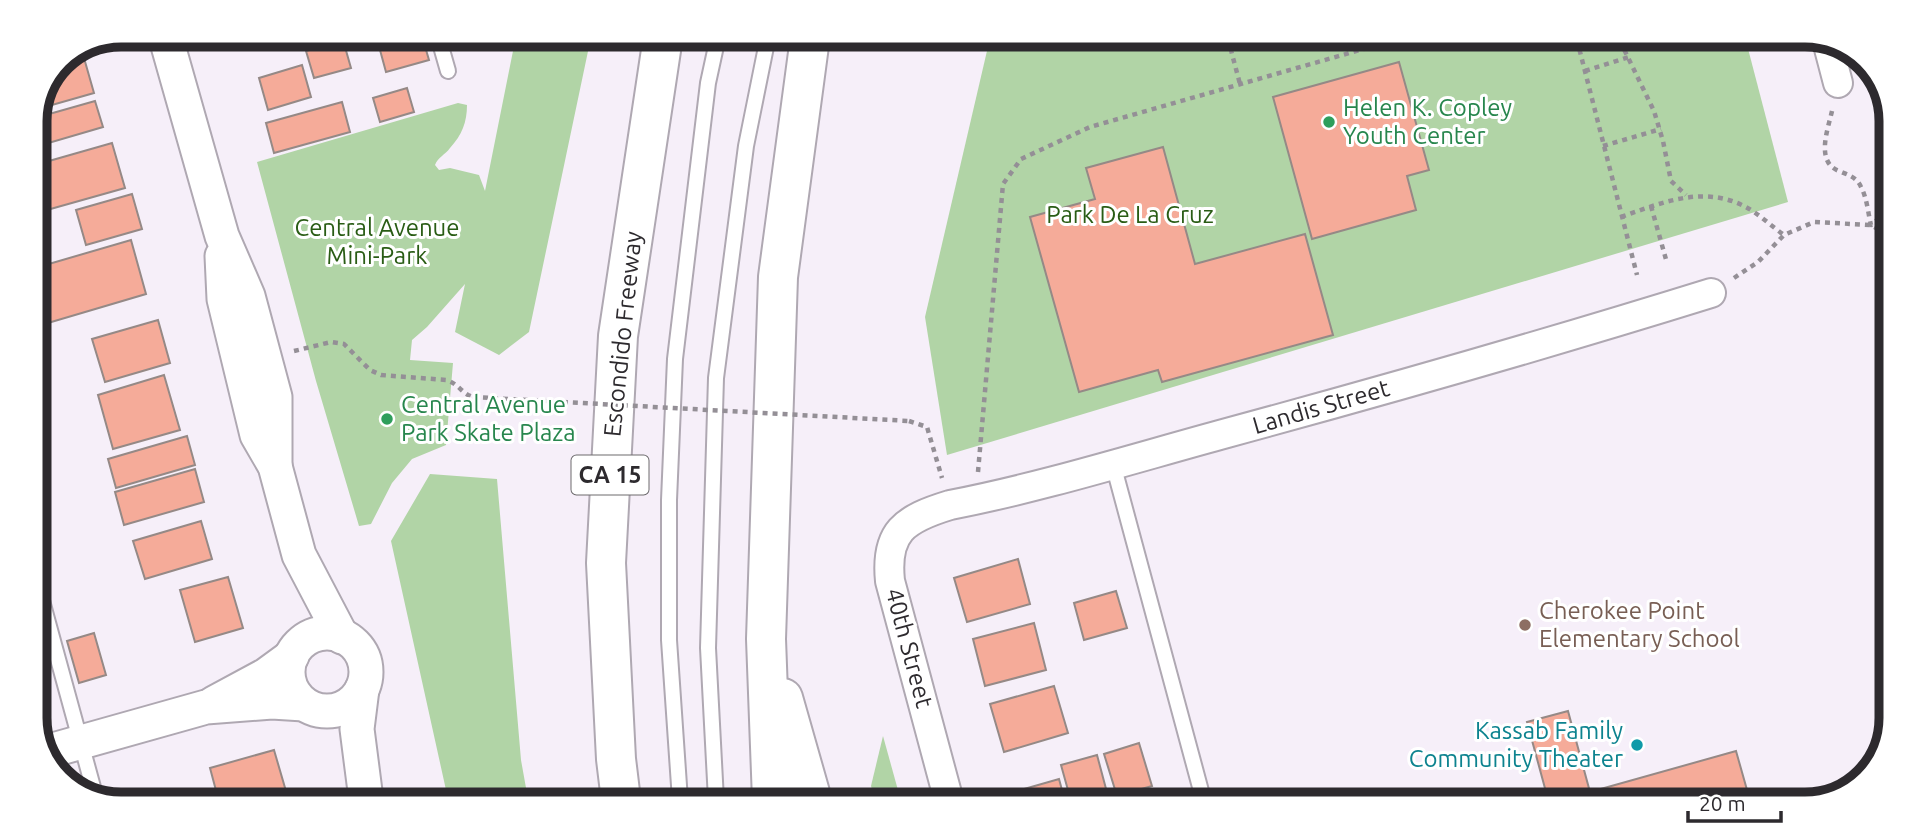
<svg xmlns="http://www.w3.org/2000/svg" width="1926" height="839" font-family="Ubuntu,sans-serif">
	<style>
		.green { fill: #b1d4a6 }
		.building { fill: #f5ab99; stroke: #958986; stroke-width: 2 }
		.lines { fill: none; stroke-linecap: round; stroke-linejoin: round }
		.service-casing { stroke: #afa8b2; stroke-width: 18 }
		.minor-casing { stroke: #afa8b2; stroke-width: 32 }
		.tertiary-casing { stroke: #afa8b2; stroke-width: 37 }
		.motorway-casing { stroke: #afa8b2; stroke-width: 42 }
		.path { stroke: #948f96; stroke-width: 4.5; stroke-dasharray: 5 5; stroke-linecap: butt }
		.service { stroke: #fff; stroke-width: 14 }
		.minor { stroke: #fff; stroke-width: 28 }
		.tertiary { stroke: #fff; stroke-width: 33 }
		.motorway { stroke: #fff; stroke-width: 38 }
		.path-bridge { stroke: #948f96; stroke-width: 4.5; stroke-dasharray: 5 5; stroke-linecap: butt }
		.leisure-dot { fill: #2e9e5b; stroke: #fff; stroke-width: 2.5 }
		.education-dot { fill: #8d6e63; stroke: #fff; stroke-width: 2.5 }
		.culture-dot { fill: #0f9aa8; stroke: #fff; stroke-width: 2.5 }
		.labels { text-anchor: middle; stroke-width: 6; stroke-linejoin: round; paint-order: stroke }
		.shield { fill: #fff; stroke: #6c6a6d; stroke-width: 2 }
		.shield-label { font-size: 23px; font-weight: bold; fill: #2d2a2e }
		.leisure-label { font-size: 24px; fill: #27864d; stroke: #fff; text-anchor: start }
		.park-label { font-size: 24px; fill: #295c14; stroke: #fff }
		.street-label { font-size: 24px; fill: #2d2a2e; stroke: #fff }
		.education-label { font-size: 24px; fill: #785e54; stroke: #fff; text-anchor: start }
		.culture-label { font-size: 24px; fill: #0d838f; stroke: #fff; text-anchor: end }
		.rim { fill: none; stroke: #2d2a2e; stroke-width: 9 }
	</style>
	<rect width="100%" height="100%" fill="#f6eff9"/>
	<g class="green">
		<path d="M516 36 591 37 529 332 499 355 455 332 465 284 427 327 412 340 410 360 453 363 446 445 412 459 392 483 371 524 359 526 316 381 257 162 458 103 467 105C467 122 462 135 450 148 445 155 438 157 435 165L439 170 450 168 479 175 485 191Z"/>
		<path d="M990 38 1746 41 1788 202 947 455 925 317Z"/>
		<path d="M430 474 497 479 521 760 528 799H448L391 541Z"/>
		<path d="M883 736 901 801 875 800 871 786Z"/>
	</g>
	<g class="building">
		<path d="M387 36H422L429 60 386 72 377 39Z"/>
		<path d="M343 40 351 68 314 78 306 51Z"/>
		<path d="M82 51 94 93 38 109 61 60Z"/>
		<path d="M1399 62 1429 170 1407 176 1416 210 1312 239 1273 97Z"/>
		<path d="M302 65 311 97 268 110 259 78Z"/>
		<path d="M407 88 414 112 380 122 373 98Z"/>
		<path d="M95 101 103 127 35 147V118Z"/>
		<path d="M342 102 350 132 274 153 266 123Z"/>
		<path d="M112 143 125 188 47 210 35 165Z"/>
		<path d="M1163 147 1195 264 1305 234 1333 335 1162 382 1158 370 1079 392 1030 217 1095 199 1086 168Z"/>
		<path d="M132 194 142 229 86 245 76 210Z"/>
		<path d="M131 240 146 294 48 323 35 277V268Z"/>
		<path d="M158 320 170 363 105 382 92 339Z"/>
		<path d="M164 375 180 430 113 449 98 395Z"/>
		<path d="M187 436 195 465 116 488 108 459Z"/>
		<path d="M195 469 204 502 124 525 115 492Z"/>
		<path d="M201 521 212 559 145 579 133 541Z"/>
		<path d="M1018 559 1030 604 967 622 954 578Z"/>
		<path d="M228 577 243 628 195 642 180 590Z"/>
		<path d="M1116 591 1127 628 1084 640 1074 603Z"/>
		<path d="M1034 623 1046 670 985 686 973 639Z"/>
		<path d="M94 633 106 675 79 683 67 641Z"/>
		<path d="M1054 686 1068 733 1004 752 990 704Z"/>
		<path d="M1568 711 1590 792 1736 751 1751 804 1549 803 1527 722Z"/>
		<path d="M1139 743 1152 786 1117 796 1104 754Z"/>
		<path d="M274 750 288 798H218L210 768Z"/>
		<path d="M1097 755 1109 800 1071 801 1061 765Z"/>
		<path d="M1059 779 1065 801H1020L1017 791Z"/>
	</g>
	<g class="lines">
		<g class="service-casing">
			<g id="service">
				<path d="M438 36 448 71"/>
				<path d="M1113 464 1204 802"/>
				<path d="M35 575 96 798"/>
				<path d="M680 800 669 640V500L675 359 708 83 718 37"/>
				<path d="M716 800 708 648 716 378 746 146 768 37"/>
			</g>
		</g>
		<g class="minor-casing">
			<g id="minor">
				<path d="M1827 41 1838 83"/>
				<path d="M949 801 890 581C885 532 904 519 950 505 1043 487 1135 458 1227 433 1389 389 1550 343 1711 293"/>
			</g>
		</g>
		<g class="tertiary-casing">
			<g id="tertiary">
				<path d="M165 35 222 236 248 296 275 397V466"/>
				<path d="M222 256 224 299 257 435 275 466 299 555 342 637"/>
				<circle cx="327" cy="672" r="39"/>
				<path d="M362 689 357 729 366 799"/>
				<path d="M214 703 266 675 292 656"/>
				<path d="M46 752 206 707 272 702 304 704"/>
			</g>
		</g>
		<g class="motorway-casing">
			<g id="motorway">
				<path d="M783 698 812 800"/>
				<path d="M621 800 616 759 606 563 618 336 663 37"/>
				<path d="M772 800 766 639 778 277 810 38"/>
			</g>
		</g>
		<g class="path">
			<path d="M1228 39 1240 84"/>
			<path d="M1577 40 1637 275"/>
			<path d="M1620 41 1654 111 1663 141 1671 181 1686 195"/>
			<path d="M1585 71 1629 57"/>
			<path d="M1832 111C1828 129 1815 162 1839 171 1848 175 1857 177 1861 187 1867 198 1868 213 1871 225L1882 216 1890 215"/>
			<path d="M1603 146 1661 129"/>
			<path d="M1651 206 1667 263"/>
			<path d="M1621 217C1661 203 1702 185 1744 206 1758 213 1771 226 1784 235"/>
			<path d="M1734 278 1758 262 1784 235 1814 222 1871 225 1890 236"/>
			<path d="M294 351 331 342 344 344 370 370 381 375 446 380C458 383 462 394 473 397"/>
			<path d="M909 421 927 427 942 478"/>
			<path d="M978 472 1003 184 1021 159 1090 127 1395 40"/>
		</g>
		<use href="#service" class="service"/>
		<use href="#minor" class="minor"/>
		<use href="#tertiary" class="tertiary"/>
		<use href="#motorway" class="motorway"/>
		<path class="path-bridge" d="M473 397 909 421"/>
	</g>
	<g class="leisure-dot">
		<circle cx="1329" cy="122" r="7"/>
		<circle cx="387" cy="419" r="7"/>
	</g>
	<circle class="education-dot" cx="1525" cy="625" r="7"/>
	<circle class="culture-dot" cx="1637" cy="745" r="7"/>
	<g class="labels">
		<rect class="shield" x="571.5" y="455.5" width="77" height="39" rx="5"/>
		<g class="shield-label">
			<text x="610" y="483">CA 15</text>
		</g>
		<g class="leisure-label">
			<text x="1343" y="116">Helen K. Copley<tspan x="1343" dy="28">Youth Center</tspan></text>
			<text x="401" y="413">Central Avenue<tspan x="401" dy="28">Park Skate Plaza</tspan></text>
		</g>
		<g class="park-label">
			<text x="1130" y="223">Park De La Cruz</text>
			<text x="377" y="236">Central Avenue<tspan x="377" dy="28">Mini-Park</tspan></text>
		</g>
		<g class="street-label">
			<text transform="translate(623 334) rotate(-84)" y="8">Escondido Freeway</text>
			<text transform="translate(1321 407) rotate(-16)" y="8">Landis Street</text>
			<text transform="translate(909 648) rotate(75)" y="8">40th Street</text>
		</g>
		<g class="education-label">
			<text x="1539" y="619">Cherokee Point<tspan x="1539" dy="28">Elementary School</tspan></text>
		</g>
		<g class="culture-label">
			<text x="1623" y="739">Kassab Family<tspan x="1623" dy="28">Community Theater</tspan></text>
		</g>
	</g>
	<path d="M0 0H1926V839H0ZM121 47H1805A74 74 0 0 1 1879 121V718A74 74 0 0 1 1805 792H121A74 74 0 0 1 47 718V121A74 74 0 0 1 121 47Z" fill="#fff" fill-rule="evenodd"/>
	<path class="rim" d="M121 47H1805A74 74 0 0 1 1879 121V718A74 74 0 0 1 1805 792H121A74 74 0 0 1 47 718V121A74 74 0 0 1 121 47Z"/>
	<path d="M1688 811v10h93v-10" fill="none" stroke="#2d2a2e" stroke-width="3.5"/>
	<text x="1699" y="811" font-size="21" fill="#2d2a2e" stroke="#ffffff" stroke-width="5" paint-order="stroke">20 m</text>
</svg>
